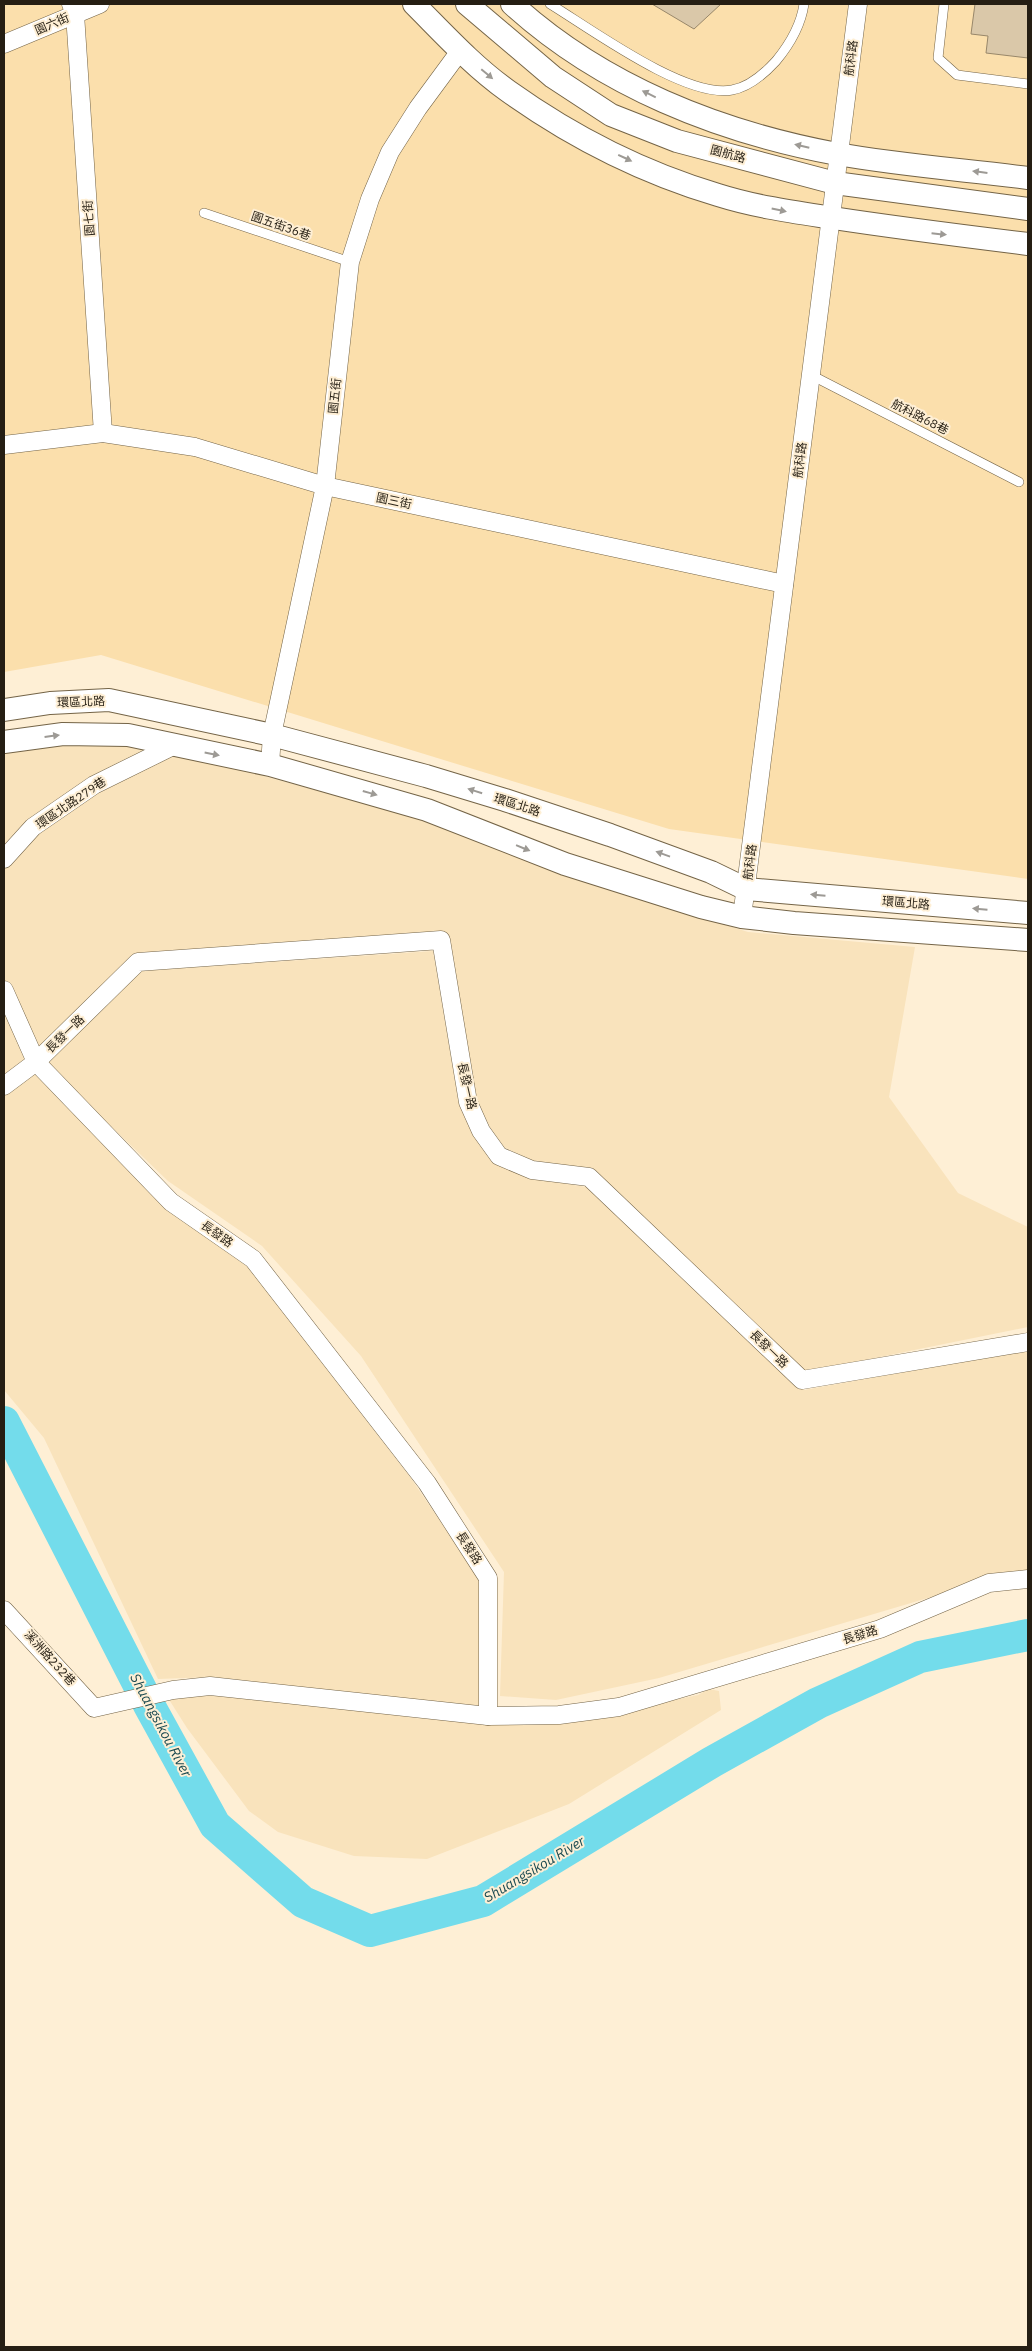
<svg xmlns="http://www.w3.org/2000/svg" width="1032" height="2351" font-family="'IBM Plex Sans','Noto Sans TC',sans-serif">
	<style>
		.built { fill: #f9e3bc }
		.green { fill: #fbdfac }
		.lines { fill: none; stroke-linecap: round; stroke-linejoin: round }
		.river { stroke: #73dceb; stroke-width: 32 }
		.building { fill: #dac8a9; stroke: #98876a }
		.service-casing { stroke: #746447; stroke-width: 10 }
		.minor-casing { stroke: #746447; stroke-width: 19 }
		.tertiary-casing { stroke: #746447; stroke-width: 24 }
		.service { stroke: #fff; stroke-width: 9 }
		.minor { stroke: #fff; stroke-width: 18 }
		.tertiary { stroke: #fff; stroke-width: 22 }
		.oneway { fill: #9d9a95 }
		.labels { text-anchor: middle; stroke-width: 4; stroke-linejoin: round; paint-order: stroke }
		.street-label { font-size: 12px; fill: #251e13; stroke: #feefd5 }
		.water-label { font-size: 14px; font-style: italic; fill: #1a4950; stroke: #feefd5 }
	</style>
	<rect width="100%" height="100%" fill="#feefd5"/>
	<g class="built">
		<path d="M57 743 151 747 4 857V751Z"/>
		<path d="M175 752 430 821 596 883 748 932 915 947 889 1097 958 1193 1028 1227V1327L806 1372 600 1175 532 1161 504 1147 491 1129 475 1097 449 935 136 959 36 1054 4 982V863L34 829 94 788Z"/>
		<path d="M433 951 458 1099 489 1158 525 1177 586 1187 804 1390 1028 1350V1575L985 1581 659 1678 556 1700 500 1696 504 1572 361 1356 262 1246 168 1181 43 1061 142 971Z"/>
		<path d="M4 997 35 1059 4 1082Z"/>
		<path d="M35 1069 167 1208 249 1268 410 1477 479 1578V1706L211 1677 158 1679 44 1438 4 1390V1093Z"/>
		<path d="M709 1689 719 1691 721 1710 569 1804 427 1859 354 1856 278 1832 249 1811 187 1728 168 1698 205 1695 326 1705 415 1718 497 1724 568 1723 698 1695Z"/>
	</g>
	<path class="green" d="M4 4H1028V879L669 829 101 655 4 672Z"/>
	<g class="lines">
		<path class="river" d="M4 1422 149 1705 215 1825 303 1902 370 1931 483 1901 712 1762 818 1703 920 1657 1028 1635"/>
	</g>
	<g class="building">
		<path d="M652 4H721L694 29Z"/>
		<path d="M975 4H1028V58L986 53 988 36 971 34Z"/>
	</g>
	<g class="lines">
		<g class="service-casing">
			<g id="service">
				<path d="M550 4C591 29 686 99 732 90 749 87 765 73 776 61 790 44 801 25 804 4"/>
				<path d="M944 4 938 58 957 75 1028 84"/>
				<path d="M204 213 350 262"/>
				<path d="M811 375 1019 482"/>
			</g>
		</g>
		<g class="minor-casing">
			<g id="minor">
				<path d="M71 4 75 14 103 433"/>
				<path d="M4 44 100 4"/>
				<path d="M4 445 103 433 195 447 325 486 784 584"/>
				<path d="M270 765 272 735 325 486 350 262 370 199 390 152 418 108 460 51"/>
				<path d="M4 859 33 827 94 785 173 746"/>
				<path d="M742 917 858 4"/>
				<path d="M4 990 36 1062 171 1202 253 1259 427 1483 488 1578V1716"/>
				<path d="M4 1086 36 1062 138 962 441 940 468 1102 481 1131 499 1156 532 1170 589 1177 802 1380 1028 1342"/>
				<path d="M4 1610 94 1708 173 1690 210 1686 488 1716 559 1715 619 1707 880 1629 989 1583 1028 1579"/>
			</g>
		</g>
		<g class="tertiary-casing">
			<g id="tertiary">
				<path d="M414 4C444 34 473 66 508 91 571 136 644 173 718 195 756 207 794 212 833 218 898 228 963 236 1028 244"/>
				<path d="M467 4 553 77 611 115 677 141 835 183 1028 209"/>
				<path d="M512 4C602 86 719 132 837 154 900 165 965 170 1028 178"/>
				<path d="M4 710 50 703 109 700 272 735 426 776 505 800 610 835 711 872 746 889 1028 913"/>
				<path d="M4 742 63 734 128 735 270 765 427 810 565 864 701 907 742 917 794 923 1028 940"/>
			</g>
		</g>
		<use href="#service" class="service"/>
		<use href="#minor" class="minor"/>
		<use href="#tertiary" class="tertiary"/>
	</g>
	<defs><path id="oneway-solid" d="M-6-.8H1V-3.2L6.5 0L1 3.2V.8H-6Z" transform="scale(1.25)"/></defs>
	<g class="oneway">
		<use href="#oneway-solid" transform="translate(487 74) rotate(40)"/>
		<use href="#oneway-solid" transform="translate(649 94) rotate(-154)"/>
		<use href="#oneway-solid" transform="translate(802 146) rotate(-167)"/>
		<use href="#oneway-solid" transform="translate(625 158) rotate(25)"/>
		<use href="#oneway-solid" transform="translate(980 172) rotate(-173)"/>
		<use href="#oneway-solid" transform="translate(779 210) rotate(12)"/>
		<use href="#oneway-solid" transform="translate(939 234) rotate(6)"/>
		<use href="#oneway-solid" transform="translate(52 736) rotate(-7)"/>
		<use href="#oneway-solid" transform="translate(212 754) rotate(11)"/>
		<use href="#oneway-solid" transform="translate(475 791) rotate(-163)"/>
		<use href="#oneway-solid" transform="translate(370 793) rotate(16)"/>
		<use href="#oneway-solid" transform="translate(523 848) rotate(22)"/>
		<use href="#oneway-solid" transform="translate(663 854) rotate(-160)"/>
		<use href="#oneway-solid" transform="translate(818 895) rotate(-175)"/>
		<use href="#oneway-solid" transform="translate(980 909) rotate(-175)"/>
	</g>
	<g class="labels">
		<g class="street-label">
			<text transform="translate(52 24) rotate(-23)" y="4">園六街</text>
			<text transform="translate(851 58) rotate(-83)" y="4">航科路</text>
			<text transform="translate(728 154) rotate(15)" y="4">園航路</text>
			<text transform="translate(89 218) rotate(-94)" y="4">園七街</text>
			<text transform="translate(281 226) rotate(19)" y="4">園五街36巷</text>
			<text transform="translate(335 396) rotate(-84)" y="4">園五街</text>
			<text transform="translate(920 417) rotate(27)" y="4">航科路68巷</text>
			<text transform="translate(800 460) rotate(-83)" y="4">航科路</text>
			<text transform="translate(394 501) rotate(12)" y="4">園三街</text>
			<text transform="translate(81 702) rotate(-2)" y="4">環區北路</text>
			<text transform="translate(71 803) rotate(-34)" y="4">環區北路279巷</text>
			<text transform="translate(517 805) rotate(18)" y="4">環區北路</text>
			<text transform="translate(750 862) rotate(-83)" y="4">航科路</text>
			<text transform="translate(906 903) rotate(5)" y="4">環區北路</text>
			<text transform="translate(65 1034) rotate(-44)" y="4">長發一路</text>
			<text transform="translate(467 1086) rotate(77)" y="4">長發一路</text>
			<text transform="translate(217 1234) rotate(35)" y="4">長發路</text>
			<text transform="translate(769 1349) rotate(44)" y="4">長發一路</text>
			<text transform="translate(469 1548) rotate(57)" y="4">長發路</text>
			<text transform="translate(860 1635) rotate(-17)" y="4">長發路</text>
			<text transform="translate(50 1658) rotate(48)" y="4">溪洲路232巷</text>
		</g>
		<g class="water-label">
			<text transform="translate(161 1725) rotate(62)" y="5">Shuangsikou River</text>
			<text transform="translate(534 1869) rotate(-31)" y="5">Shuangsikou River</text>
		</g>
	</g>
	<rect width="1032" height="2351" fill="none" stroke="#251e13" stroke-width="10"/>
</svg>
